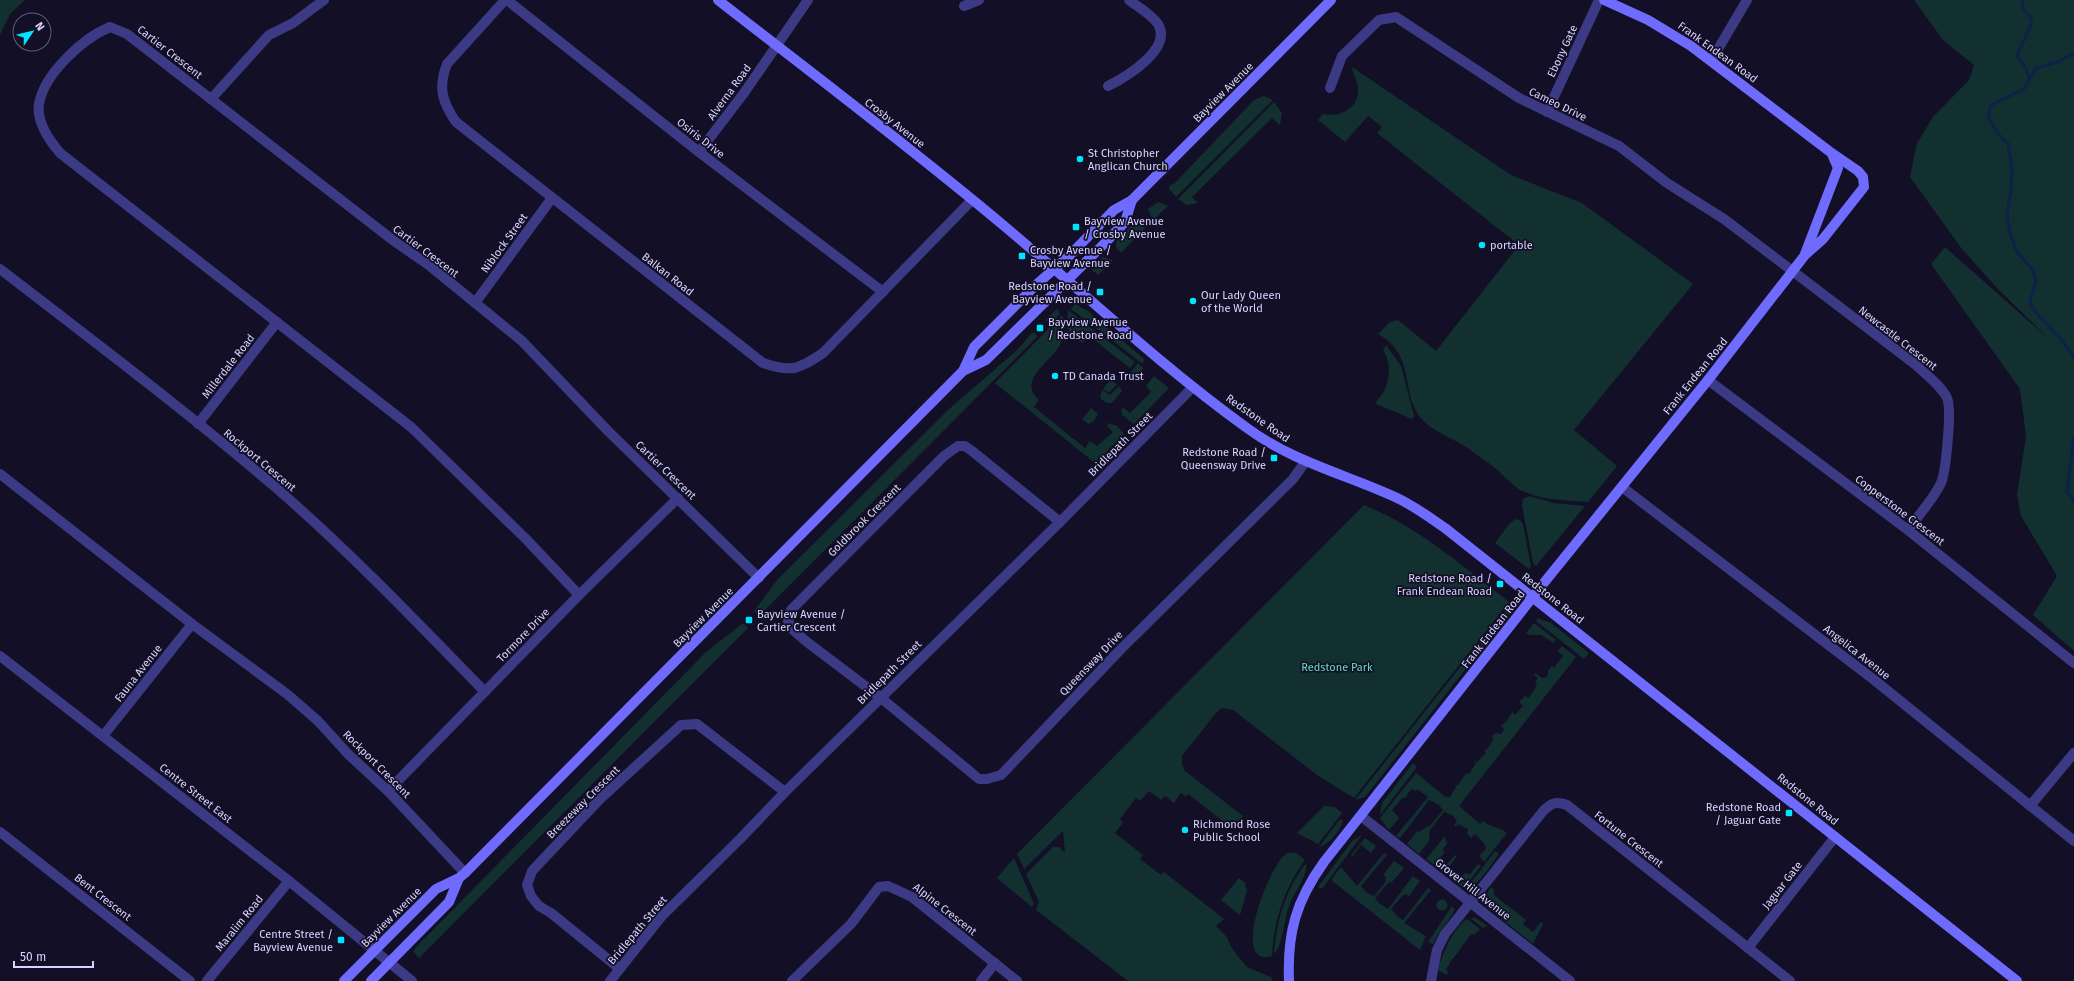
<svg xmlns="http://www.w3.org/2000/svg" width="2074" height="981" font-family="'Fira Sans',sans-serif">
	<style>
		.green { fill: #12302f }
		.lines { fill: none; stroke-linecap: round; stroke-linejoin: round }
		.stream { stroke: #0c2248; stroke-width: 3 }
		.street { stroke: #3d3a85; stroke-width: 10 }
		.secondary { stroke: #6f6bff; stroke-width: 10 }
		.poi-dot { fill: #00e5ff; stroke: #130f26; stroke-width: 1.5 }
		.labels { text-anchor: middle; stroke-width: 3.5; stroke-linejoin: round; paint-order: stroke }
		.street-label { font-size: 11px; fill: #d9d4ff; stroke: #130f26 }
		.poi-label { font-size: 11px; fill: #d9d4ff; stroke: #130f26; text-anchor: start }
		.park-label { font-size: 11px; fill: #5fe0c0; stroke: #130f26 }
	</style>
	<rect width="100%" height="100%" fill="#130f26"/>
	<g class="green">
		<path d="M0 0H25L10 14 0 35Z"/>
		<path d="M1914 0H2074V651L2033 615 2057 576 2021 516 2017 495 2026 436 2020 389 1931 264 1945 247 2050 340 1997 288 1962 249 1910 177 1917 143 1933 117 1969 80 1974 65 1943 40Z"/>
		<path d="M1352 67 1511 175 1582 203 1693 284 1574 430 1617 466 1588 502C1564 500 1544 501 1520 490 1516 488 1497 469 1490 464 1481 458 1472 451 1463 445 1446 435 1426 429 1416 411 1402 385 1413 353 1378 334L1390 322 1398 320 1436 351 1519 245 1377 133 1382 127 1368 116 1345 142 1318 120 1323 114C1340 118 1359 108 1358 89 1358 81 1353 75 1352 67Z"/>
		<path d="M1264 96 1273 100 1176 197 1169 189 1170 185 1174 184 1254 100Z"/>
		<path d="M1274 102 1282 113 1280 125 1272 118 1192 197 1198 203 1187 205 1178 199Z"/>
		<path d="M1158 202 1168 206 1153 220 1148 209Z"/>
		<path d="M1136 224 1145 228 1121 253 1116 247V242L1132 225Z"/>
		<path d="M1102 257 1113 260 1098 275 1091 269Z"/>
		<path d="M1075 304 1088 311 1144 359 1143 364 1071 309Z"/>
		<path d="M1057 309 1060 314 1050 324 1045 320Z"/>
		<path d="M1068 310 1135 362 1130 368 1089 336 1083 343 1072 337 1067 339 1066 335 1069 336V329H1067Z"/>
		<path d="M1062 315 1065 321 1064 325 1061 326 1060 334 1063 335C1062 359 1013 376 1039 400L1034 407 1085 448 1090 441 1097 446 1113 432 1107 426 1109 423 1117 426 1124 434 1095 463 995 383Z"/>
		<path d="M1033 332 1038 336 759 616 754 611 777 580 949 409 1017 350Z"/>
		<path d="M1386 345 1401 366 1414 416 1412 419 1376 404C1376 399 1380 398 1383 393 1390 380 1392 363 1383 350Z"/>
		<path d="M1138 363 1143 368 1139 376 1133 378 1127 377Z"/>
		<path d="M1154 376 1169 388 1134 424 1122 415 1121 409 1124 408 1130 413 1151 392 1146 386Z"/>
		<path d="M1110 380 1117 384 1109 393 1103 389Z"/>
		<path d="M1119 386 1122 391 1112 403H1106L1100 398 1102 390 1110 395Z"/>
		<path d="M1091 408 1098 414 1094 421 1088 424 1082 419Z"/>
		<path d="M1529 496 1554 503 1585 506 1536 566 1533 563 1522 506 1523 499Z"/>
		<path d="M1364 505C1420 528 1461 565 1509 602L1354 798 1317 775 1233 710 1222 708 1216 713 1182 756V764L1185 771 1243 816 1233 829 1188 794 1186 797 1181 793 1174 803 1165 796 1161 800 1149 791 1140 801 1136 798 1120 819 1123 823 1115 833 1143 855 1140 859 1161 875 1164 872 1224 919 1216 926 1226 936 1233 950 1247 967 1271 977 1273 981H1128L1036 910 1039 902 1026 874 1053 847H1059L1065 853 1063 831 1024 869 1017 854Z"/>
		<path d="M1516 519 1520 520 1523 524 1531 566 1529 569 1495 543 1510 523Z"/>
		<path d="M1510 604 1513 606 1508 615 1365 797 1355 800Z"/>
		<path d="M1538 618 1551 623 1589 653 1584 659 1536 621Z"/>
		<path d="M743 623 748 628 419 958 413 951 420 943 706 652Z"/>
		<path d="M1534 623 1556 640 1554 643 1541 635H1530L1526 633Z"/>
		<path d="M1562 646 1576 657 1459 806 1480 824 1483 821C1490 827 1498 826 1507 833L1484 862 1479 856 1486 849 1484 843 1475 834 1471 838 1467 833 1468 829 1458 824 1456 827 1454 825 1457 821 1452 815 1444 812 1430 830 1429 841 1419 854 1407 844 1417 831 1419 832 1427 826 1429 827 1443 810 1439 805 1429 800 1400 838 1396 836 1428 797 1417 789 1416 791 1411 789 1405 798H1402L1392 810 1399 818 1389 830 1380 818 1416 773 1446 797H1450L1456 787 1455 786 1459 784 1466 773 1469 774 1476 763 1473 759 1477 762 1486 753 1484 751 1487 749 1494 739 1491 737 1496 733 1501 734 1504 730 1501 726 1507 721 1512 712 1515 715 1523 706 1519 702 1525 696 1529 698 1537 685 1535 681 1538 678 1534 675 1535 673 1542 678H1545L1548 675V671L1552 666 1554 668 1563 656 1558 651Z"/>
		<path d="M1413 763 1417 767 1380 815 1382 803Z"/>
		<path d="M1324 806 1335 807 1342 813 1318 844 1297 833Z"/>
		<path d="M1340 819 1343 821C1340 831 1329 845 1319 847Z"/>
		<path d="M1362 835 1322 889 1318 887 1352 841Z"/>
		<path d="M1445 836 1447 844 1443 849 1444 853 1434 865 1426 859Z"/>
		<path d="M1365 838 1376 846 1371 853 1361 845 1353 856 1351 855Z"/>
		<path d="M1495 851 1499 854C1492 863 1478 887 1467 888Z"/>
		<path d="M1287 853H1296L1305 860C1284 889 1274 920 1272 956 1229 969 1269 864 1287 853Z"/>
		<path d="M1384 853 1387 855 1361 886 1367 893 1374 896 1385 883 1386 877 1383 875 1394 861 1404 868 1391 883 1389 882 1375 898 1379 903 1388 909 1413 876 1420 881 1409 896 1406 894 1402 896 1391 909 1398 917 1403 920 1428 888 1431 890 1404 923 1426 936 1420 950 1331 880 1341 867 1357 886Z"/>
		<path d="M1455 855 1457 856 1444 874 1441 871Z"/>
		<path d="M1014 858 1034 904 1032 907 997 878Z"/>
		<path d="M1306 863C1309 873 1293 895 1289 906 1284 919 1283 946 1274 954 1276 921 1286 889 1306 863Z"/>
		<path d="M1478 864 1481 866 1464 888 1452 880 1460 878 1465 873 1470 874Z"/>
		<path d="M1239 878 1245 883 1247 891 1240 915 1221 900Z"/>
		<path d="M1491 887 1494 890V895L1526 920 1523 924 1533 932 1541 922 1543 924 1533 944 1487 907 1484 898Z"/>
		<circle cx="1442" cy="905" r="5.5"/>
		<path d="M1452 906 1455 909C1449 921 1439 931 1433 944L1428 942Z"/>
		<path d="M1470 918H1476L1488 926 1483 928Z"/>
		<path d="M1467 919 1480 929 1474 935 1471 934 1453 959H1452L1446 970 1448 972 1447 975 1438 970C1443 953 1452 929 1467 919Z"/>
	</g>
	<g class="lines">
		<g class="stream">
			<path d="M2023 0 2022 8 2031 18 2032 23 2017 55 2026 68 2029 79"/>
			<path d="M2074 53 2058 62 2036 68 2024 89 1991 105 1988 117 2000 136 2008 143 2012 171 2011 189 2007 216 2010 233 2017 252 2033 270 2036 281 2030 300 2032 308 2060 338 2074 357"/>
			<path d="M2074 437 2067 492 2074 501"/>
		</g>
		<g class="street">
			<path d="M505 0 447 64C438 87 442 102 456 122L763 363C792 373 799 369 823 353L972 200"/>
			<path d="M507 0 699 152 883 292"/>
			<path d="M964 6 979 0"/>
			<path d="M1711 61 1747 0"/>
			<path d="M1108 86C1126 77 1173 49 1158 24 1151 14 1138 7 1129 0"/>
			<path d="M1330 88 1342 56 1379 20 1396 17 1519 98 1619 146 1667 183 1724 219 1916 365C1926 375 1941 385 1947 398 1952 408 1946 472 1941 483 1933 500 1919 514 1908 530"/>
			<path d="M211 99 269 35 293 23 324 0"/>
			<path d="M1547 112 1599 0"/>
			<path d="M699 152 744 93 808 0"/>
			<path d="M0 269C92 340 186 411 274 486 348 550 417 622 485 692"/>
			<path d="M475 303 552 198"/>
			<path d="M1708 380 1908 530 2074 663"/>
			<path d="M198 424 277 322"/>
			<path d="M0 474 192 624 287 694 318 721 348 754 388 791 465 873"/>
			<path d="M1622 487 1873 679 2074 841"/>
			<path d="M1060 522 972 451 965 446H958L944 456 791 610 788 621 792 629 807 642 881 698 979 779H987L1001 775 1121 649 1293 479 1305 462"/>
			<path d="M579 595 526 539 411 427 60 153C49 140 36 122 39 104 44 74 83 38 110 27L127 34 394 241 430 266 522 341 608 431 759 578"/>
			<path d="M0 656 289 881 412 981"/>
			<path d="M103 736 192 624"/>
			<path d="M388 791 579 595 678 498"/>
			<path d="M2030 806 2074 753"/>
			<path d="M1361 816 1570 981"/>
			<path d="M0 832 190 981"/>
			<path d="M1748 948 1835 837"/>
			<path d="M620 969 551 913 539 906 531 896 527 885 532 871 600 799 681 725 697 724 785 792"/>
			<path d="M207 981 289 881"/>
			<path d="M610 981 662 916 740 839 785 792 1060 522 1193 387"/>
			<path d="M792 981 851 924 879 887 888 886 912 897 1017 981"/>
			<path d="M981 981 995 963"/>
			<path d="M1431 981 1437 950 1445 934 1544 810C1552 803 1556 801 1567 805L1790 981"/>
		</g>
		<g class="secondary">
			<path d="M718 0C813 74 910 147 1003 225 1084 293 1161 366 1247 428 1293 462 1345 474 1395 497 1413 505 1429 517 1445 528L2017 981"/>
			<path d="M1805 254 1838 168 1832 154"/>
			<path d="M963 371 974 347 1037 284 1069 256 1114 210 1132 200 1331 0"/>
			<path d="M344 981 436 889 459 878 465 873 963 371 986 360 1103 245 1125 222 1132 200"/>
			<path d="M371 981 449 902 459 878"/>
			<path d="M1289 981C1287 933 1296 901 1324 862L1543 584 1708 380 1805 255 1823 239 1864 187 1863 177 1858 171 1829 151 1691 46 1648 20 1604 0"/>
		</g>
	</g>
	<g class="poi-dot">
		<circle cx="1080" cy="159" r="4"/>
		<rect x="1072" y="223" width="8" height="8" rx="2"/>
		<circle cx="1482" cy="245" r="4"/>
		<rect x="1018" y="252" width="8" height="8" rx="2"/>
		<rect x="1096" y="288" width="8" height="8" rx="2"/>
		<circle cx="1193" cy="301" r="4"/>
		<rect x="1036" y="324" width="8" height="8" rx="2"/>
		<circle cx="1055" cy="376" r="4"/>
		<rect x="1270" y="454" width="8" height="8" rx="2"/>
		<rect x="1496" y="580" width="8" height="8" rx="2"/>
		<rect x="745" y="616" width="8" height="8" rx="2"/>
		<rect x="1785" y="809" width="8" height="8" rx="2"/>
		<circle cx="1185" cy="830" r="4"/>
		<rect x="337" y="936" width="8" height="8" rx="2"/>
	</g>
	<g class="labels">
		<g class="street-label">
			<text transform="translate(1562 51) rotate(-65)" y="4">Ebony Gate</text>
			<text transform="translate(170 52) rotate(38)" y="4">Cartier Crescent</text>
			<text transform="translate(1718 52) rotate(36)" y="4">Frank Endean Road</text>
			<text transform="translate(729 92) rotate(-54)" y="4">Alverna Road</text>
			<text transform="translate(1223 92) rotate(-45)" y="4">Bayview Avenue</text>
			<text transform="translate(1558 104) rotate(26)" y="4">Cameo Drive</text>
			<text transform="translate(895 123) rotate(38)" y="4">Crosby Avenue</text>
			<text transform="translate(701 138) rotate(38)" y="4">Osiris Drive</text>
			<text transform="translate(504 243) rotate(-54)" y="4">Niblock Street</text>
			<text transform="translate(426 251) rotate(37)" y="4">Cartier Crescent</text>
			<text transform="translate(668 274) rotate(38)" y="4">Balkan Road</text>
			<text transform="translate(1898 338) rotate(38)" y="4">Newcastle Crescent</text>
			<text transform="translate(228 366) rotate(-52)" y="4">Millerdale Road</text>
			<text transform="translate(1695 376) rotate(-51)" y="4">Frank Endean Road</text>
			<text transform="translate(1258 418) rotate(35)" y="4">Redstone Road</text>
			<text transform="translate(1120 444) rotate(-45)" y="4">Bridlepath Street</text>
			<text transform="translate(260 460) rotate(40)" y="4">Rockport Crescent</text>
			<text transform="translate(666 470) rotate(44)" y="4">Cartier Crescent</text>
			<text transform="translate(1900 510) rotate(37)" y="4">Copperstone Crescent</text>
			<text transform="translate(864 520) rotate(-45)" y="4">Goldbrook Crescent</text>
			<text transform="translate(1553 598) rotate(38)" y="4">Redstone Road</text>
			<text transform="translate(703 617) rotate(-45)" y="4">Bayview Avenue</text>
			<text transform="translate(1493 629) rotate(-52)" y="4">Frank Endean Road</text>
			<text transform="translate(523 635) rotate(-46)" y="4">Tormore Drive</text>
			<text transform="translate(1857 652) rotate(38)" y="4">Angelica Avenue</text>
			<text transform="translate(1091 663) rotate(-46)" y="4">Queensway Drive</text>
			<text transform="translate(889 672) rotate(-45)" y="4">Bridlepath Street</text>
			<text transform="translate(138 673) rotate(-52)" y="4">Fauna Avenue</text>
			<text transform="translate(377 764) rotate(45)" y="4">Rockport Crescent</text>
			<text transform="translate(196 793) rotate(38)" y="4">Centre Street East</text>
			<text transform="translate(1808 799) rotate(39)" y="4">Redstone Road</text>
			<text transform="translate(583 802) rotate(-45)" y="4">Breezeway Crescent</text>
			<text transform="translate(1629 839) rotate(38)" y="4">Fortune Crescent</text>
			<text transform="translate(1782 885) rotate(-52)" y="4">Jaguar Gate</text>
			<text transform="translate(1473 889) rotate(38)" y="4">Grover Hill Avenue</text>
			<text transform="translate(103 897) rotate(38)" y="4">Bent Crescent</text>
			<text transform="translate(945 909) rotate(38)" y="4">Alpine Crescent</text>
			<text transform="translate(391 917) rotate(-45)" y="4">Bayview Avenue</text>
			<text transform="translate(239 923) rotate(-51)" y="4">Maralim Road</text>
			<text transform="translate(637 930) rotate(-50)" y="4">Bridlepath Street</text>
		</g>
		<g class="poi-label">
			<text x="1088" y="157">St Christopher<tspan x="1088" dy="13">Anglican Church</tspan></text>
			<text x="1084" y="225">Bayview Avenue<tspan x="1084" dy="13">/ Crosby Avenue</tspan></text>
			<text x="1490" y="249">portable</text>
			<text x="1030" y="254">Crosby Avenue /<tspan x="1030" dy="13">Bayview Avenue</tspan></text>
			<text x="1092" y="290" text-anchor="end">Redstone Road /<tspan x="1092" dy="13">Bayview Avenue</tspan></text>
			<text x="1201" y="299">Our Lady Queen<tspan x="1201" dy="13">of the World</tspan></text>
			<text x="1048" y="326">Bayview Avenue<tspan x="1048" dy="13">/ Redstone Road</tspan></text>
			<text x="1063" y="380">TD Canada Trust</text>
			<text x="1266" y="456" text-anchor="end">Redstone Road /<tspan x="1266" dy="13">Queensway Drive</tspan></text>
			<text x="1492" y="582" text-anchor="end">Redstone Road /<tspan x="1492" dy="13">Frank Endean Road</tspan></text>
			<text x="757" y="618">Bayview Avenue /<tspan x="757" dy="13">Cartier Crescent</tspan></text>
			<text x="1781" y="811" text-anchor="end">Redstone Road<tspan x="1781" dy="13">/ Jaguar Gate</tspan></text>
			<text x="1193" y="828">Richmond Rose<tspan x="1193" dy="13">Public School</tspan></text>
			<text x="333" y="938" text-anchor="end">Centre Street /<tspan x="333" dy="13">Bayview Avenue</tspan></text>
		</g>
		<g class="park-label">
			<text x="1337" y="671">Redstone Park</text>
		</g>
	</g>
	<g transform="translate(32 32) rotate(55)"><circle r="19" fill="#130f26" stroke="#625e7d"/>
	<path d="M0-3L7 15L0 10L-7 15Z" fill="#00e5ff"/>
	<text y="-6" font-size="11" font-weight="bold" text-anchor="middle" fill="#d9d4ff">N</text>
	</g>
	<path d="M14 961v6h79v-6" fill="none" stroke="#d9d4ff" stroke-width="2"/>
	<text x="20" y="961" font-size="12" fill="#d9d4ff" stroke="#130f26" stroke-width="3" paint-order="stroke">50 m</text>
</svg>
